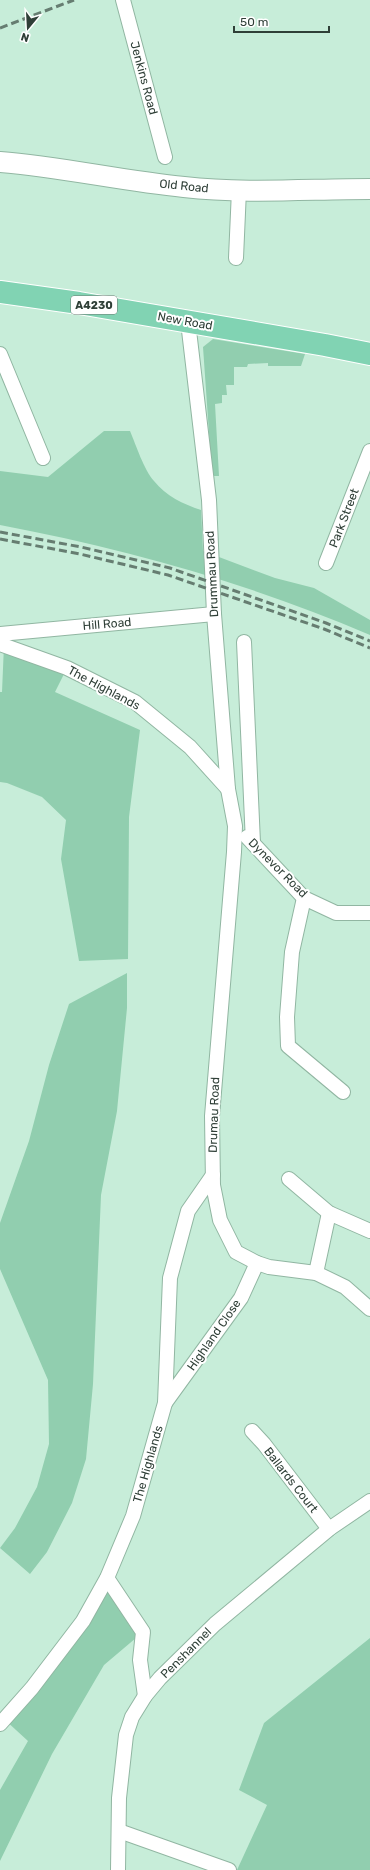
<svg xmlns="http://www.w3.org/2000/svg" width="370" height="1870" font-family="Rubik,sans-serif">
	<style>
		.green { fill: #91ceaf }
		.lines { fill: none; stroke-linecap: round; stroke-linejoin: round }
		.street-casing { stroke: #91b6a2; stroke-width: 16 }
		.secondary-casing { stroke: #91b6a2; stroke-width: 22 }
		.primary-casing { stroke: #fff; stroke-width: 24 }
		.street { stroke: #fff; stroke-width: 14 }
		.secondary { stroke: #fff; stroke-width: 20 }
		.primary { stroke: #81d3b3; stroke-width: 22 }
		.rail { stroke: #667d71; stroke-width: 3; stroke-dasharray: 8 4; stroke-linecap: butt }
		.labels { text-anchor: middle; stroke-width: 4; stroke-linejoin: round; paint-order: stroke }
		.shield { fill: #fff; stroke: #6d7973; stroke-width: 1 }
		.shield-label { font-size: 11px; font-weight: bold; fill: #2f3f37 }
		.street-label { font-size: 12px; fill: #2f3f37; stroke: #fff }
	</style>
	<rect width="100%" height="100%" fill="#c7edd9"/>
	<g class="green">
		<path d="M213 339 305 354 301 366H268V363L248 364 247 367H234V385H226L227 395H222V403L215 404 219 476H212L203 347Z"/>
		<path d="M104 431H130C136 445 144 470 154 481 166 496 183 504 201 510L203 551 275 578 314 588 370 620V635C251 584 127 549 0 525V471L48 477Z"/>
		<path d="M4 645 67 668 55 692 140 730 129 817 128 959 79 961 61 859 66 820 42 797 7 783 0 782V692H2Z"/>
		<path d="M127 973V1008L117 1111 101 1195 93 1384 86 1459 72 1503 47 1552 30 1574 0 1548 15 1528 37 1487 49 1444 48 1380 0 1269V1223L29 1141 49 1065 69 1004Z"/>
		<path d="M107 1578 143 1632 104 1665 52 1754 0 1861V1790L28 1741 4 1719Z"/>
		<path d="M370 1638V1870H237L267 1805 239 1790 264 1723Z"/>
	</g>
	<g class="lines">
		<g class="street-casing">
			<g id="street">
				<path d="M123 0 165 157"/>
				<path d="M236 258 239 190"/>
				<path d="M188 322 209 500 214 614 228 789 235 826 234 852 212 1116 213 1185 220 1220 236 1252 257 1263 269 1267 316 1273 345 1287 370 1309"/>
				<path d="M0 354 43 458"/>
				<path d="M326 563 370 451"/>
				<path d="M0 634 214 614"/>
				<path d="M244 642 253 843"/>
				<path d="M0 644 67 668 135 702 190 747 228 789"/>
				<path d="M247 837 304 898 336 913H370"/>
				<path d="M304 898 292 952 287 1017 288 1046 343 1092"/>
				<path d="M289 1179 329 1213 370 1231"/>
				<path d="M316 1273 329 1213"/>
				<path d="M165 1403 241 1298 257 1263"/>
				<path d="M252 1431 264 1444 329 1529"/>
				<path d="M107 1578 143 1632 140 1660 145 1696"/>
				<path d="M0 1724 32 1688 83 1621 107 1578 133 1516 165 1403 170 1278 188 1211 213 1175"/>
				<path d="M119 1831 229 1870"/>
				<path d="M118 1870 119 1798 126 1735 132 1717 145 1696 160 1678 215 1624 329 1529 370 1501"/>
			</g>
		</g>
		<g class="secondary-casing">
			<path id="secondary" d="M0 162C62 167 122 181 184 187 245 194 308 189 370 189"/>
		</g>
		<g class="primary-casing">
			<path id="primary" d="M0 292 79 303 325 345 370 354"/>
		</g>
		<use href="#street" class="street"/>
		<use href="#secondary" class="secondary"/>
		<use href="#primary" class="primary"/>
		<g class="rail">
			<path d="M0 28 74 0"/>
			<path d="M0 532 81 547 170 568 326 623 370 641"/>
			<path d="M0 539 80 554 168 575 324 629 370 648"/>
		</g>
	</g>
	<g class="labels">
		<rect class="shield" x="71" y="296" width="46" height="18" rx="3"/>
		<g class="shield-label">
			<text x="94" y="309">A4230</text>
		</g>
		<g class="street-label">
			<text transform="translate(144 78) rotate(75)" y="4">Jenkins Road</text>
			<text transform="translate(184 186) rotate(6)" y="4">Old Road</text>
			<text transform="translate(185 321) rotate(10)" y="4">New Road</text>
			<text transform="translate(344 518) rotate(-69)" y="4">Park Street</text>
			<text transform="translate(212 574) rotate(-93)" y="4">Drummau Road</text>
			<text transform="translate(107 624) rotate(-5)" y="4">Hill Road</text>
			<text transform="translate(104 688) rotate(28)" y="4">The Highlands</text>
			<text transform="translate(278 868) rotate(45)" y="4">Dynevor Road</text>
			<text transform="translate(214 1115) rotate(-88)" y="4">Drumau Road</text>
			<text transform="translate(214 1335) rotate(-55)" y="4">Highland Close</text>
			<text transform="translate(148 1464) rotate(-74)" y="4">The Highlands</text>
			<text transform="translate(291 1480) rotate(52)" y="4">Ballards Court</text>
			<text transform="translate(186 1653) rotate(-45)" y="4">Penshannel</text>
		</g>
	</g>
	<g transform="translate(28 28) rotate(198)" stroke="#ffffff" stroke-width="3" paint-order="stroke">
	<path d="M0-3L7 15L0 10L-7 15Z" fill="#2f3f37"/>
	<text y="-6" font-size="11" font-weight="bold" text-anchor="middle" fill="#2f3f37">N</text>
	</g>
	<path d="M234 26v6h95v-6" fill="none" stroke="#2f3f37" stroke-width="2"/>
	<text x="240" y="26" font-size="12" fill="#2f3f37" stroke="#ffffff" stroke-width="3" paint-order="stroke">50 m</text>
</svg>
